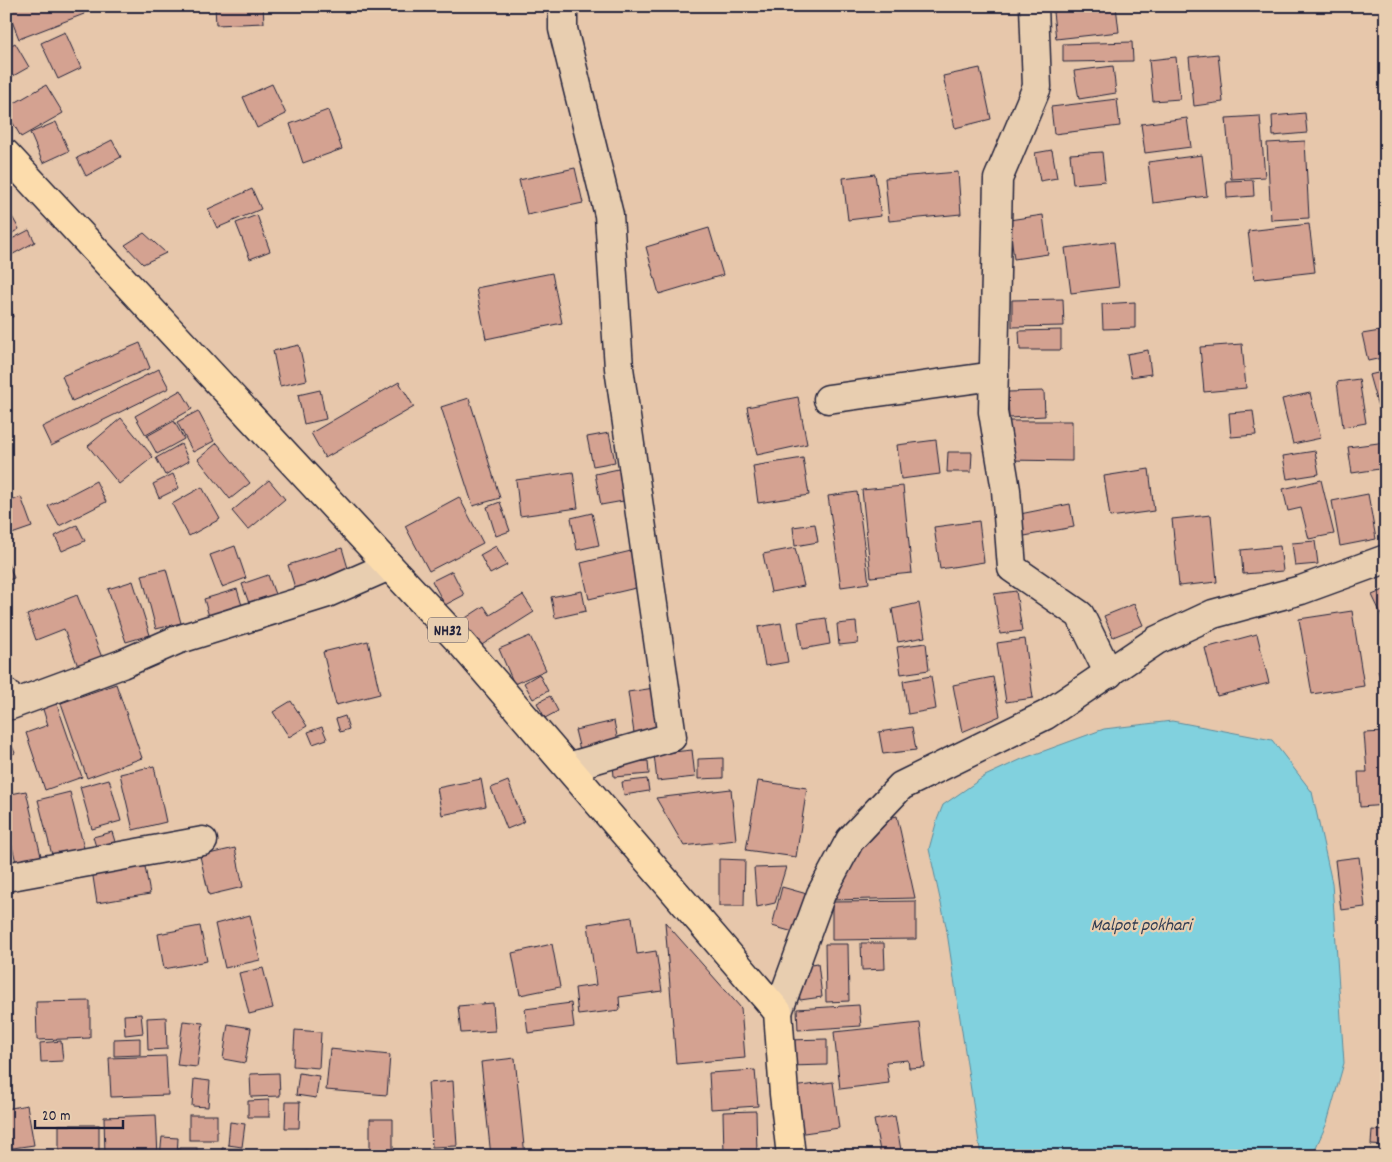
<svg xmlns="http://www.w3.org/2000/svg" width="1392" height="1162" font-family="Dekko,sans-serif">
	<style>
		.water { fill: #81d1de; stroke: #5b8b9d }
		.building { fill: #d4a291; stroke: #22223b }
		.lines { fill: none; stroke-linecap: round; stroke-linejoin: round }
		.minor-casing { stroke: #22223b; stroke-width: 31 }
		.primary-casing { stroke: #22223b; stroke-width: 31 }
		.minor { stroke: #e8ceb0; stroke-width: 28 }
		.primary { stroke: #fcdcac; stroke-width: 28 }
		.labels { text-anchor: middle; stroke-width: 4.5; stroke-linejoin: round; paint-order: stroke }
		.shield { fill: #e8ceb0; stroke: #5d565e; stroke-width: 1 }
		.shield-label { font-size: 15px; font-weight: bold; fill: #22223b }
		.water-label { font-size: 18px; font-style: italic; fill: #303c53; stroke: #e8ceb0 }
	</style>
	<rect width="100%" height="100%" fill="#e7c7ab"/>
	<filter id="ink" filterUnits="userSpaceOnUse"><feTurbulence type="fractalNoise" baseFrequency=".02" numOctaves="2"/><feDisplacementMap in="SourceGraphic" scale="10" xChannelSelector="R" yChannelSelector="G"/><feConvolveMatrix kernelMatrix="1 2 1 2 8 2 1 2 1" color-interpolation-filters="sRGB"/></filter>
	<g filter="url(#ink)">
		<path class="water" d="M1172 721 1272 740 1312 792 1332 883 1344 1063 1327 1123 1312 1156H981L946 926 929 849 937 820 943 805 985 776 1022 759 1104 729Z"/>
		<g class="building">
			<path d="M6 6H81L84 14 19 39Z"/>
			<path d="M215 6H263L264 23 216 25Z"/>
			<path d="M1101 6H1116L1119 32 1056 39 1053 12Z"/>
			<path d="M65 32 81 68 58 79 41 43Z"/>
			<path d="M1132 42 1133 61 1063 62V44Z"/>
			<path d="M15 43 29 67 6 80V48Z"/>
			<path d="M1218 54 1223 102 1194 106 1189 57Z"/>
			<path d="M1176 57 1180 99 1153 101 1149 60Z"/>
			<path d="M1113 66 1116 93 1079 99 1074 71Z"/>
			<path d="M980 68 991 119 955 128 943 76Z"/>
			<path d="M272 84 286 114 257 128 243 97Z"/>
			<path d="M46 85 63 113 21 137 6 111V108Z"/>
			<path d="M1117 99 1120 126 1054 134 1051 107Z"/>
			<path d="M328 110 342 149 303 163 290 124Z"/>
			<path d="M1305 113 1307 133 1273 136 1272 116Z"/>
			<path d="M1260 116 1265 177 1231 179 1226 118Z"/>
			<path d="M1187 118 1191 147 1145 153 1141 124Z"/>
			<path d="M56 122 69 151 43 163 30 133Z"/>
			<path d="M112 140 121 157 86 176 77 158Z"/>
			<path d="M1305 141 1309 218 1271 220 1267 143Z"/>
			<path d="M1052 150 1057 178 1040 181 1035 153Z"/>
			<path d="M1102 152 1105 181 1073 184 1070 154Z"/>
			<path d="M1202 155 1207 196 1153 203 1148 162Z"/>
			<path d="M575 168 583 203 527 215 519 180Z"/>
			<path d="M958 172 961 214 889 221 885 178Z"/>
			<path d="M875 174 881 216 848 220 843 178Z"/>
			<path d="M1253 180 1254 196 1227 198 1226 181Z"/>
			<path d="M252 189 261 209 217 228 208 209Z"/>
			<path d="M10 213 19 229 9 235 6 230V216Z"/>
			<path d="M257 215 270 251 250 259 236 223Z"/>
			<path d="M1043 215 1048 254 1014 259 1009 220Z"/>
			<path d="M1309 224 1315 272 1254 279 1248 231Z"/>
			<path d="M709 228 723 275 659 294 646 247Z"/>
			<path d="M29 230 35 242 6 258V242Z"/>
			<path d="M144 233 166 253 143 264 125 245Z"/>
			<path d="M1114 242 1119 287 1071 293 1065 248Z"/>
			<path d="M552 273 562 323 486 339 476 288Z"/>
			<path d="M7 289 13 317 6 318V290Z"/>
			<path d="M1063 299 1064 326 1012 327V300Z"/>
			<path d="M1135 302V328L1103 329 1102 304Z"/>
			<path d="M1061 330V350H1020L1019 331Z"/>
			<path d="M1386 330V357L1368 361 1362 334Z"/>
			<path d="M140 343 150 368 72 401 62 376Z"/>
			<path d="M1242 344 1246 388 1204 392 1200 347Z"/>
			<path d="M299 345 307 380 280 386 273 351Z"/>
			<path d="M1148 350 1151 374 1131 377 1127 354Z"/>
			<path d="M159 369 169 388 51 446 42 427Z"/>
			<path d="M1386 371V413L1380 414 1369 375Z"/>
			<path d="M1359 379 1366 423 1343 427 1337 382Z"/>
			<path d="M399 382 414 407 325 458 311 433Z"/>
			<path d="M181 390 192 409 146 435 135 416Z"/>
			<path d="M320 390 326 419 304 424 298 395Z"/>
			<path d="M1044 391 1045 416 1009 418 1008 392Z"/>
			<path d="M1310 393 1321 438 1293 444 1282 399Z"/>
			<path d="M798 397 807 444 757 455 747 407Z"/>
			<path d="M469 398 500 498 473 506 441 407Z"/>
			<path d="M198 411 214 441 193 452 177 422Z"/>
			<path d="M1253 411 1256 435 1231 437 1229 413Z"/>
			<path d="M121 418 153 457 119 484 88 446Z"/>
			<path d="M174 421 184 439 157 454 147 436Z"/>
			<path d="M1008 421H1072V461L1008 460Z"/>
			<path d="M609 433 615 462 593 466 587 437Z"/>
			<path d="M936 440 940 474 901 479 897 445Z"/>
			<path d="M1386 442V468L1352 473 1348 447Z"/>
			<path d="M217 443 250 483 230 499 198 459Z"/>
			<path d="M181 444 189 461 165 475 156 458Z"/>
			<path d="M1315 451 1319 474 1287 479 1283 456Z"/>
			<path d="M948 452H972L971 472H947Z"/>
			<path d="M803 458 809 495 758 503 753 466Z"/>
			<path d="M623 468 629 500 601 505 595 474Z"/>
			<path d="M1149 469 1154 511 1110 517 1104 476Z"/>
			<path d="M573 472 578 508 520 516 516 480Z"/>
			<path d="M173 474 179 488 159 498 153 484Z"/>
			<path d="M269 480 285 499 248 530 232 511Z"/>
			<path d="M1321 480 1334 534 1309 539 1301 508 1288 511 1283 489Z"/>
			<path d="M96 481 106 502 59 526 48 506Z"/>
			<path d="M903 486 912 573 871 577 862 490Z"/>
			<path d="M202 487 220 519 189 536 172 504Z"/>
			<path d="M857 492 869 583 841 587 828 496Z"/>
			<path d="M1368 494 1376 539 1340 546 1332 501Z"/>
			<path d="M21 497 32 527 6 536V503Z"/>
			<path d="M459 497 483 543 429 571 405 526Z"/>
			<path d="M500 502 510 531 496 536 487 507Z"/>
			<path d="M1070 504 1074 527 1019 537 1015 515Z"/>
			<path d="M592 513 599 545 577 550 571 518Z"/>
			<path d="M1211 515 1217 582 1179 586 1172 519Z"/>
			<path d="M979 521 984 562 940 569 934 527Z"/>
			<path d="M815 524 818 542 795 546 793 527Z"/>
			<path d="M77 525 85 541 62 551 55 536Z"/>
			<path d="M1315 541 1318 564 1295 566 1292 543Z"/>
			<path d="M235 546 246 578 222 587 210 555Z"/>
			<path d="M496 546 507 565 490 574 480 555Z"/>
			<path d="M1280 546 1283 571 1243 574 1241 550Z"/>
			<path d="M342 548 350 575 296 591 288 565Z"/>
			<path d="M795 548 804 586 771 592 763 554Z"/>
			<path d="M631 551 640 587 589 599 581 563Z"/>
			<path d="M6 559 14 578 6 581Z"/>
			<path d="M166 569 181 623 156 629 142 575Z"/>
			<path d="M452 571 464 595 445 605 432 581Z"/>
			<path d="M268 575 276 597 250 606 242 584Z"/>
			<path d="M133 581 150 635 126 642 108 589Z"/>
			<path d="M237 589 243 609 210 620 204 599Z"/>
			<path d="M1386 589V624L1372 595Z"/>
			<path d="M582 591 586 611 555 618 551 597Z"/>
			<path d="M1016 591 1022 631 1000 634 994 594Z"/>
			<path d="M77 595 103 660 79 669 64 629 36 640 27 615Z"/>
			<path d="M523 595 534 612 477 648 461 621 484 606 490 615Z"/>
			<path d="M919 603 925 637 898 642 892 609Z"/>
			<path d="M1134 604 1143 625 1113 637 1104 616Z"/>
			<path d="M1352 611 1364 686 1312 694 1299 619Z"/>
			<path d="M826 618 830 644 802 649 798 622Z"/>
			<path d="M856 622 858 643 839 645 837 624Z"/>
			<path d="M781 623 788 662 765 666 758 627Z"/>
			<path d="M1257 634 1269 683 1217 696 1205 648Z"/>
			<path d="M530 636 546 670 514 684 499 649Z"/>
			<path d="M1025 639 1033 698 1006 702 997 643Z"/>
			<path d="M368 641 380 694 336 705 323 652Z"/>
			<path d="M926 643 929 670 901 674 897 647Z"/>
			<path d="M1386 668V687H1384L1378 671Z"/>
			<path d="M539 674 548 691 533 699 524 683Z"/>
			<path d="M931 676 936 709 908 714 903 681Z"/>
			<path d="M993 677 1000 716 962 732 953 685Z"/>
			<path d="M116 684 142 758 87 778 61 703Z"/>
			<path d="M654 688 660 730 634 733 628 692Z"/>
			<path d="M54 696 82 777 45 790 26 733 48 725 40 700Z"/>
			<path d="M550 696 558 711 545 718 537 703Z"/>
			<path d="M291 701 307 726 289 737 273 712Z"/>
			<path d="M345 716 349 729 340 732 336 719Z"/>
			<path d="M614 721 619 746 581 754 575 730Z"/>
			<path d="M322 727 327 739 313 744 308 732Z"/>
			<path d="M912 727 916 750 883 754 879 732Z"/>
			<path d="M6 732 15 753 6 757Z"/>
			<path d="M1386 732V805L1360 807 1358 772H1367L1364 733Z"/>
			<path d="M692 750 695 777 657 781 654 754Z"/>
			<path d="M723 758V778L698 779V759Z"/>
			<path d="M648 761 649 774 614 777 613 763Z"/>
			<path d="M154 766 166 822 133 830 120 774Z"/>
			<path d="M109 779 121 821 92 829 80 787Z"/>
			<path d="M481 779 486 806 442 815 437 788Z"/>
			<path d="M647 779 649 791 624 795 622 782Z"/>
			<path d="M508 781 524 822 507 829 491 788Z"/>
			<path d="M758 781 807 788 796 857 746 850Z"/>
			<path d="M731 789 736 840 684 846 656 798Z"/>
			<path d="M26 791 41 856 16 862 6 823V795Z"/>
			<path d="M70 792 84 848 52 855 38 800Z"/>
			<path d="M897 816 915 898 833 900 866 824Z"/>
			<path d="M112 832 117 848 98 853 93 837Z"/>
			<path d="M235 848 243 887 209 895 200 856Z"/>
			<path d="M1359 857 1365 907 1341 910 1335 860Z"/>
			<path d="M719 859 745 860 744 906H719Z"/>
			<path d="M144 861 150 894 97 903 92 870Z"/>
			<path d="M786 867 775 903 757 907 754 868Z"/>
			<path d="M782 887 807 894 797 933 772 926Z"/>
			<path d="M916 901V939L832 940V902Z"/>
			<path d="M250 915 260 960 225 968 215 924Z"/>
			<path d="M632 917 637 954 656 951 662 991 619 997 620 1010 578 1015 575 988 596 985 588 924Z"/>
			<path d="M665 922 741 1008 745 1058 676 1064Z"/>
			<path d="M200 926 207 961 164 969 158 934Z"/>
			<path d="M861 943H884L885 969 862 970Z"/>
			<path d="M552 944 560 987 520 995 512 953Z"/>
			<path d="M825 944H848L849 1001 826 1002Z"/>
			<path d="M818 963 822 997 800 1000 796 966Z"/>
			<path d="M263 968 273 1008 249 1014 239 973Z"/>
			<path d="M90 1001V1038L37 1040 36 1002Z"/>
			<path d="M493 1003 495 1031 461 1033 458 1006Z"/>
			<path d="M571 1003 574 1027 528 1033 525 1009Z"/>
			<path d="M859 1005 861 1026 798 1030 797 1009Z"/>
			<path d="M141 1014 143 1033 125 1035 124 1015Z"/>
			<path d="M166 1017 167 1049 148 1050 147 1018Z"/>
			<path d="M183 1021 203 1023 197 1067 177 1065Z"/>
			<path d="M920 1023 925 1067 909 1068 908 1060 886 1062 889 1083 840 1089 834 1032Z"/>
			<path d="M228 1024 251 1028 245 1063 223 1059Z"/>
			<path d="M295 1030 321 1032 319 1068 293 1066Z"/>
			<path d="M140 1038V1055L114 1056V1039Z"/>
			<path d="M827 1039V1065L788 1066V1040Z"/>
			<path d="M61 1041 63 1061 41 1062 40 1043Z"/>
			<path d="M330 1049 390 1055 387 1095 326 1090Z"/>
			<path d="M166 1056 168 1095 111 1097 109 1058Z"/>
			<path d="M515 1058 525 1156H491L481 1062Z"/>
			<path d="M755 1070 758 1106 711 1109 709 1073Z"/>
			<path d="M279 1073 280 1096 251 1097 250 1074Z"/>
			<path d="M299 1073 319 1076 316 1098 296 1095Z"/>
			<path d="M194 1079 210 1081 208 1107 192 1106Z"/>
			<path d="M453 1081 457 1146 432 1147 428 1083Z"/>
			<path d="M833 1082 839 1128 797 1134 792 1087Z"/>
			<path d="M269 1100V1117H248V1101Z"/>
			<path d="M286 1102H300L299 1128H285Z"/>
			<path d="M27 1105 34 1145 6 1149V1109Z"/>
			<path d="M756 1111 757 1154 724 1155 723 1112Z"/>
			<path d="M156 1115 158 1156H105L104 1117Z"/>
			<rect x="189" y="1115" width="28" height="25"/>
			<path d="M895 1116 902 1156H881L874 1120Z"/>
			<path d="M370 1119H393V1152L370 1153Z"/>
			<path d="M230 1122 245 1124 242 1147 228 1145Z"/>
			<rect x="59" y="1125" width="40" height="31"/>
			<path d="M1372 1130 1386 1131V1146L1371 1145Z"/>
			<path d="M162 1137 178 1138 177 1156H160Z"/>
			<rect x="179" y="1148" width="18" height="8"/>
			<path d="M222 1148 244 1149V1156H222Z"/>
			<path d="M307 1150 308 1156H265V1154Z"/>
		</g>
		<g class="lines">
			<g class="minor-casing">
				<g id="minor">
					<path d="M563 6V29L609 215 619 368 672 737 568 767"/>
					<path d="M1034 6 1037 87 998 179 993 412 1006 490 1012 568 1080 615 1109 674"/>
					<path d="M828 399 994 376"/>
					<path d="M6 693 11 705 122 664 177 640 325 594 389 566"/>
					<path d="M6 877 203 841"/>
					<path d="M778 1012 821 894 850 840 901 786 1046 715 1157 640 1213 614 1301 590 1386 559"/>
				</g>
			</g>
			<g class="primary-casing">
				<path id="primary" d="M6 154 461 643 778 1012 784 1094 791 1156"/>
			</g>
			<use href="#minor" class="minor"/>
			<use href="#primary" class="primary"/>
		</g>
	</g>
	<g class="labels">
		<rect class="shield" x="428" y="617.5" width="40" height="25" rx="4"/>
		<g class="shield-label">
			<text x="448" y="635">NH32</text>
		</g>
		<g class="water-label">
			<text x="1141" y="930">Malpot pokhari</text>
		</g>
	</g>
	<rect width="1392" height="1162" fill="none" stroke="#e8ceb0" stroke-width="25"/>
	<rect x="12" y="12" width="1367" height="1137" fill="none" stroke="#22223b" stroke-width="2" filter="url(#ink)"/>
	<path d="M35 1120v8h88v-8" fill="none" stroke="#22223b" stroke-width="2.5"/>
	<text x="42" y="1120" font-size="15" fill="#22223b" stroke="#e8ceb0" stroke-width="4" paint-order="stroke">20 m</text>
</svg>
